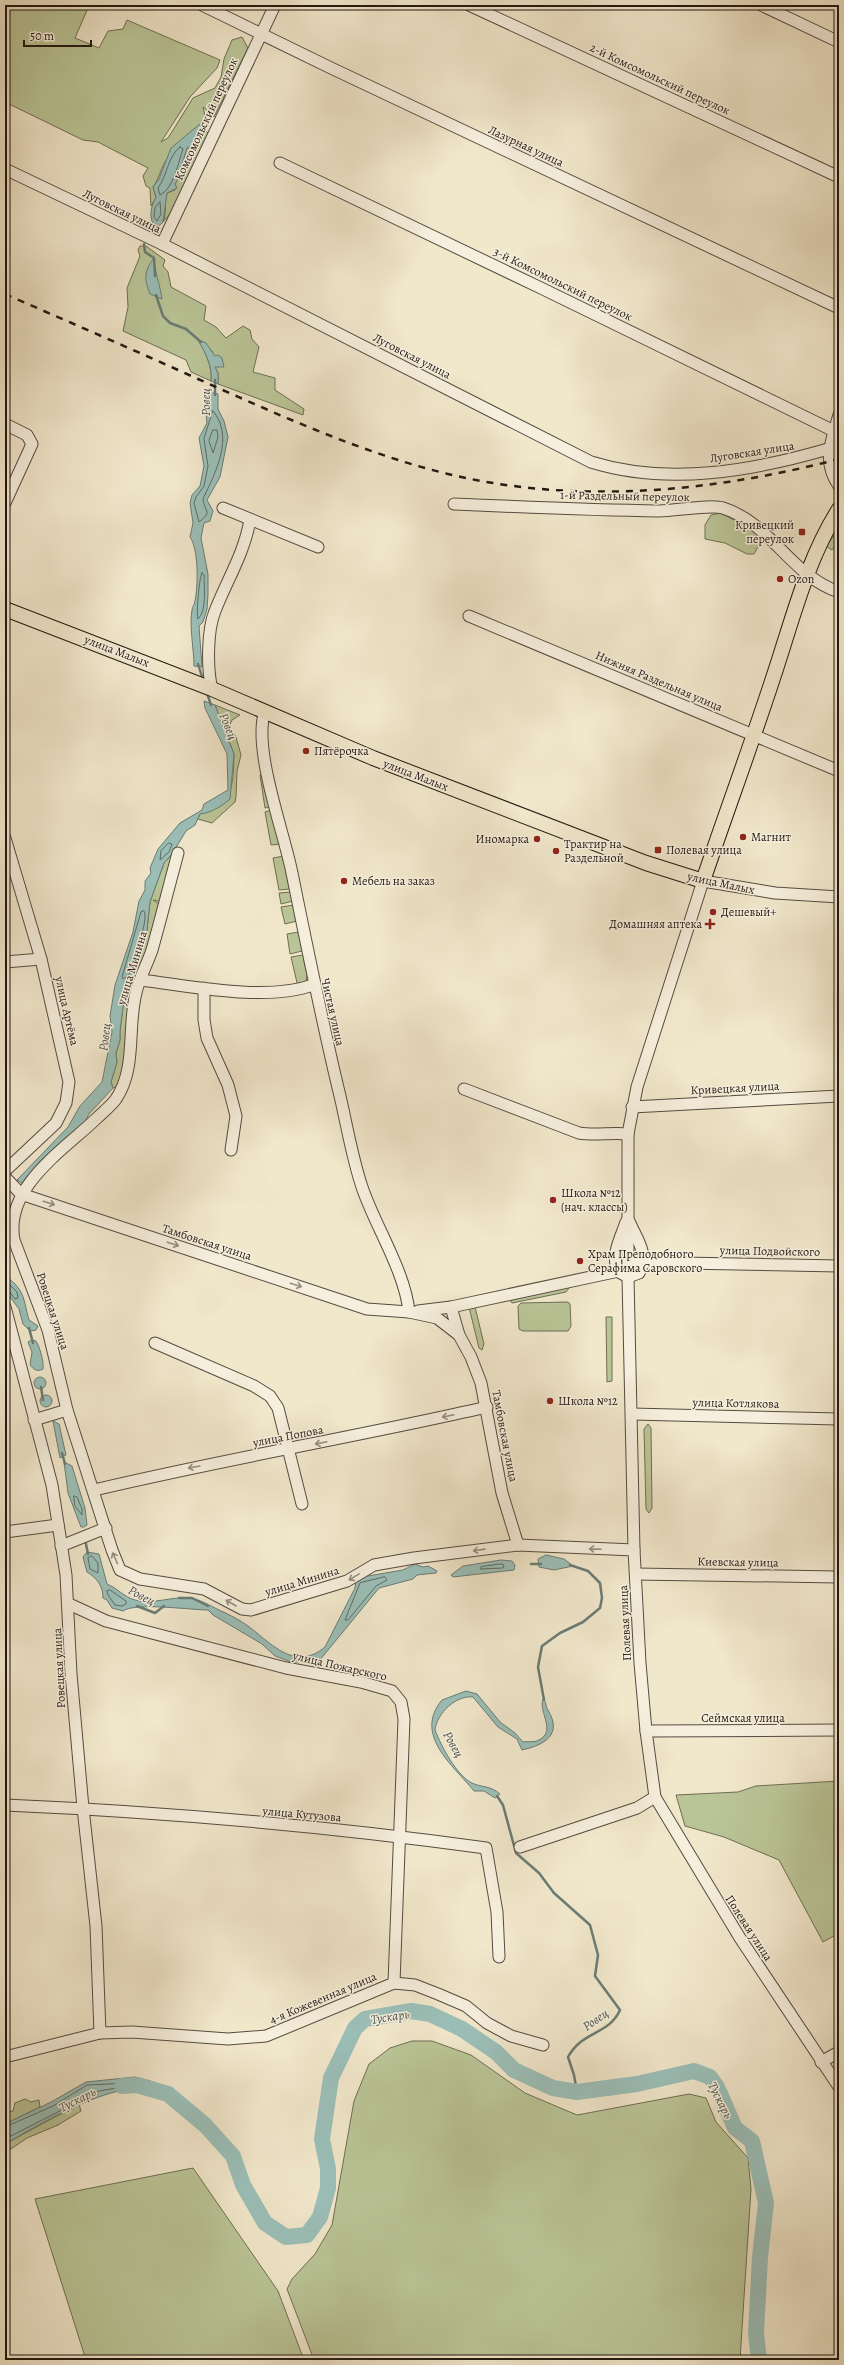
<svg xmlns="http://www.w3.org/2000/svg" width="844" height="2365" font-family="Alegreya,serif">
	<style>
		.green { fill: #bac597; stroke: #6e6e54 }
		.water { fill: #9bbfb8; stroke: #6a7c75 }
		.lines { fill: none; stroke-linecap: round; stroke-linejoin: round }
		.shore { stroke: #5e6b64; stroke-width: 1 }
		.stream { stroke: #6a7c75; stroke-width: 2.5 }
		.river { stroke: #9bbfb8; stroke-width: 16 }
		.minor-casing { stroke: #554b40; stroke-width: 13 }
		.major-casing { stroke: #211711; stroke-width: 16 }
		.minor { stroke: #f6efdd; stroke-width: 11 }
		.major { stroke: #f1e7cb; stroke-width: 14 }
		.rail { stroke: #211711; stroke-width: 2.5; stroke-dasharray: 7 7; stroke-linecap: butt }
		.oneway { stroke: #968e81 }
		.poi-dot { fill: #8f2418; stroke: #f6efdd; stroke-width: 1.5 }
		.labels { text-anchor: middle; stroke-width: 3; stroke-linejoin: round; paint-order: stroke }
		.street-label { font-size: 12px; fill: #211711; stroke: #f6efdd }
		.poi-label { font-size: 12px; fill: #211711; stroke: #f6efdd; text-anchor: start }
		.water-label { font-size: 13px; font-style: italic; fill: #4c524b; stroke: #f6efdd }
	</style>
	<rect width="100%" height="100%" fill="#f1e7cb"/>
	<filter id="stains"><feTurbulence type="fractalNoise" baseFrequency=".005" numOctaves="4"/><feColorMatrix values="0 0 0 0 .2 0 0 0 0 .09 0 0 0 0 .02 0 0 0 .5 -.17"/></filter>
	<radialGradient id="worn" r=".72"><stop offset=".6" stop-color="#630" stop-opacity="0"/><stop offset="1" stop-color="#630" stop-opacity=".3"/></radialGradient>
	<g class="green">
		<path d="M5 5H85L88 8 75 38 99 48 108 31 123 29 127 20 220 60 217 68 190 97 161 142 168 138 193 98 215 88 221 77 224 59 232 40 242 37 248 48 214 117 203 107 206 119C193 134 176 145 165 162 160 171 159 179 153 187L156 198 151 206 150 188 146 186 143 176 148 168 98 142 83 140 5 102Z"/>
		<path d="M206 131 209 134C196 163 185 200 163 222 167 212 164 203 167 193L175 190 176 179 182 172 181 167 187 148 192 147Z"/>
		<path d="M140 246H146L165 260 163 266 168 272 171 287 206 306 204 320 216 327 226 338 243 326 250 330 252 339 259 347 253 372 275 378V390L304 409 303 415 218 384V373L215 367 219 366 212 351 199 340C205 352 213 368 211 381L191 372 186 360 123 331 128 307 127 288 140 256 138 250Z"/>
		<path d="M721 513 756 532 759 545 754 554H747L725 543 705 539V525L711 515Z"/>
		<path d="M839 529V541L832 550 826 546Z"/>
		<path d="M215 705 240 715 232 720 229 726 236 737 241 755 237 771 236 797 235 802 212 823 198 819 200 814C234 802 233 786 234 754Z"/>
		<path d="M265 774 274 806 265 808 260 775Z"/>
		<path d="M274 809 282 844 271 845 265 812Z"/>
		<path d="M172 854 162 902 153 900 162 906 129 1029 120 1086 113 1088 111 1082 117 1062 116 1053 120 1040V1031L126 983 133 977 147 930 150 902 164 863Z"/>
		<path d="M284 856 290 889 279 890 273 858Z"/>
		<path d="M291 892 293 901 281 904 279 893Z"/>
		<path d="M294 905 297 921 285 924 281 907Z"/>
		<path d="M299 932 302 951 290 954 287 934Z"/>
		<path d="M303 955 307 975 306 982 298 987 291 957Z"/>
		<path d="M562 1286 569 1288 566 1292 512 1303 508 1298Z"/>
		<path d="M568 1302 570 1304 571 1326 568 1331H523L519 1329 518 1306 521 1303Z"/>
		<path d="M469 1307H475L484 1344 482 1350 479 1348Z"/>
		<path d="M606 1317H612V1381L607 1382Z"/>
		<path d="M648 1424 651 1428 652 1508 649 1513 646 1509 644 1429Z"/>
		<path d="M839 1781V1933L823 1942 779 1860 724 1837 685 1826 676 1795 738 1792 756 1786Z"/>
		<path d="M412 2041H432L471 2055 525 2093 577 2115 689 2094 706 2098 716 2122 748 2158 751 2189 740 2360H314L287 2289 292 2279 315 2254 332 2225 354 2101 369 2064 390 2048Z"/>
		<path d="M25 2099 31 2102 39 2100 40 2107 5 2124V2113L13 2111 15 2103Z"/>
		<path d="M79 2104 81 2111 58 2125 27 2138 5 2153V2144Z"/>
		<path d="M193 2168 278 2291 304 2360H86L35 2199Z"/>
	</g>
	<g class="water">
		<path d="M206 119 208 124C205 133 197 146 187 148L181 167 182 172 175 184 177 188 167 193 163 222 159 226 153 224C149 214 151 207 156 197L153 187 159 179 171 148Z"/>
		<path d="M154 258C155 274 160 284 162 299L150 294C144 279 144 271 154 258Z"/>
		<path d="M198 340 206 343 215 356 218 355 222 358 224 367H215L218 373V384L211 381C213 367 205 352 198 340Z"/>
		<path d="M211 391 218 394V409L224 421 228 437 220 477 207 500 213 511 210 521 204 523 201 538 208 574V595L207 609 203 622 199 626 202 667 194 666C194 650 189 625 192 610 192 607 195 604 195 601 198 586 199 550 190 537L193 523 190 503 192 495 200 486 204 466 199 438 207 423 204 397Z"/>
		<path d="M204 701 215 705 234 754 230 799C222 806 211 813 200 814L195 825 186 831 172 854 164 863 150 902 147 930 133 977 126 983 120 1031V1040L116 1053 117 1062 111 1082 113 1088 89 1114 84 1124 24 1184 17 1180 68 1127 80 1106 102 1082 112 1032 110 1016 115 985 133 932 139 901 145 890V881L151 873 150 868 158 849 180 823 202 810 204 804 228 790 227 754 205 708Z"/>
		<path d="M5 1265C8 1284 11 1277 19 1289 25 1297 26 1311 29 1320L38 1326 36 1330 30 1331 23 1324 19 1309 5 1290Z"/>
		<path d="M32 1340 36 1341C40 1348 44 1361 43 1369 37 1372 34 1370 30 1365L32 1352 28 1342Z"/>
		<circle cx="40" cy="1383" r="6"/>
		<circle cx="46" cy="1401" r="6"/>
		<path d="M53 1421 59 1424 66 1455 60 1458Z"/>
		<path d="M64 1462 72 1466 85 1508 87 1525 84 1527H81L68 1493Z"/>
		<path d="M87 1552 99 1554 107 1584C117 1588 124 1597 135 1600 153 1605 172 1596 190 1598 199 1599 211 1606 219 1610 228 1614 240 1620 248 1626 272 1644 295 1672 325 1647L355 1588 356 1581 362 1577 403 1570 415 1564 423 1567 428 1566 437 1571 436 1573 417 1575 413 1579 379 1588 319 1661 291 1662 275 1656 262 1644 213 1615 208 1610C191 1610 135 1602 123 1611L112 1608 107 1600 103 1598C103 1586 97 1578 87 1572L83 1557Z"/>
		<path d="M546 1555 564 1559 573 1566 554 1570 539 1567 538 1559Z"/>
		<path d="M501 1560 512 1561 515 1565 514 1570 453 1577 451 1575 463 1566Z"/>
		<path d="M466 1691 477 1694 500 1722 515 1733 523 1742C528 1741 534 1743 539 1740 557 1731 538 1712 543 1699 547 1702 545 1706 548 1710 563 1735 544 1745 522 1750L517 1739 498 1727 473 1697C456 1695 437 1713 435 1730 441 1746 457 1776 472 1783 482 1788 490 1785 500 1794L495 1798 484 1791H474C453 1765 413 1735 442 1700Z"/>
		<path d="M135 2077C151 2081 164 2084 175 2095 179 2099 180 2103 184 2107H193L203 2116 196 2122C185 2112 174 2098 161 2092 122 2074 40 2124 5 2144V2124L51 2102 86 2082Z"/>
	</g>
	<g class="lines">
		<g class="shore">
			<path d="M180 147 183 149C178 163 174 188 160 195L158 188C167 176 168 156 180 147Z"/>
			<path d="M160 202 161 214 157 221 154 217 155 208Z"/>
			<path d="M213 411C235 437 215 473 203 499 205 514 213 511 199 522L194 503 196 497 204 486 208 466 204 439Z"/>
			<path d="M213 430H217L218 437 213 453 209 441Z"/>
			<path d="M202 573 204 575C204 586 207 611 198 619 196 616 199 577 202 573Z"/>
			<path d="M169 843 172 844 169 852 160 860 161 851Z"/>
			<path d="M144 911C150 921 131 961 129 975L123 979 122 977 141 912Z"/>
			<path d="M5 1280 17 1292 18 1298 15 1299 9 1291 5 1290"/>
			<path d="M74 1496 77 1497 82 1509V1515L75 1506Z"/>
			<path d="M92 1556 98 1563V1573L90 1569 88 1558Z"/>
			<path d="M501 1564 504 1565 503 1568 480 1569 481 1567Z"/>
			<path d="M385 1577 387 1580 376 1586 348 1620H345L360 1583Z"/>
			<path d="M110 1590 126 1601V1604L122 1606 115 1605 108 1595 107 1591Z"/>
			<path d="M5 2127 53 2106 87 2085 129 2083 128 2086 99 2091 5 2139"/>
		</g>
		<g class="stream">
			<path d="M144 244 145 252 154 258 155 276"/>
			<path d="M156 295 163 316 170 323 186 329 201 342"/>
			<path d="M215 395V380"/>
			<path d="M198 664 203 680"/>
			<path d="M207 693 211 705"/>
			<path d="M5 1196 6 1195"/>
			<path d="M29 1328 33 1343"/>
			<path d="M41 1387 43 1400"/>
			<path d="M62 1453 65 1464"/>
			<path d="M85 1539 88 1554"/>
			<path d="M531 1564H541"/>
			<path d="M179 1598H192L208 1606"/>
			<path d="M137 1606 155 1613 164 1606"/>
			<path d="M544 1700 538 1667 542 1646 560 1633 583 1622 600 1608 602 1598 600 1583 588 1571 570 1565"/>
			<path d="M497 1796 503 1805 516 1853 539 1873 554 1893 590 1925 598 1955 595 1976 620 2010C609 2035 583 2030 568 2057L574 2075 577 2092"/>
		</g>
		<path class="river" d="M122 2086 137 2085 168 2094 205 2125 233 2156 243 2185 265 2223 286 2237 307 2235 320 2217 328 2188V2169L322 2139 331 2078 355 2028 365 2019 411 2011 430 2014 462 2029 496 2052 514 2070 553 2088 577 2092 637 2084 694 2071 710 2077 717 2087 735 2128 752 2141 766 2203 760 2257 756 2333 759 2360"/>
		<g class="minor-casing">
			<g id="minor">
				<path d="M202 5 331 68 839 308"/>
				<path d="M469 5 839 177"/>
				<path d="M761 5 839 42"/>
				<path d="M280 163 543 289 834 431"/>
				<path d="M5 169 162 244 591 462C668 486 752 471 828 449"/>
				<path d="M162 244 275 5"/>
				<path d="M839 415C831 441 822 462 839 486"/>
				<path d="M5 424 27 435 32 444 5 503"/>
				<path d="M454 504C522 507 591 510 659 511 675 511 711 504 723 508 771 523 791 576 839 592"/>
				<path d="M223 508 318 547"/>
				<path d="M469 616 839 771"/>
				<path d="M212 689C207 670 207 630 215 611 227 580 244 554 250 520"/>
				<path d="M265 711C252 748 284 832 292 873 307 947 322 1022 340 1096 347 1126 352 1157 362 1187 375 1226 405 1271 409 1312"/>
				<path d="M5 838 41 959 69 1082 66 1103 56 1123 5 1171"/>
				<path d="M178 853C169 886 161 918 152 950 147 965 139 978 136 993 127 1027 137 1068 116 1099 111 1106 103 1112 97 1118 64 1150 4 1187 14 1240L48 1330 67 1410 112 1550 120 1570 140 1579 204 1589 242 1609 251 1610 347 1581 374 1565 414 1558 518 1545 634 1550"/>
				<path d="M839 897 775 893 703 881 637 1087 628 1134V1277L634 1550 640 1663 646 1731 655 1797 740 1938 839 2087"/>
				<path d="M5 962 41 959"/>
				<path d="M141 980C191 986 266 1002 313 985"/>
				<path d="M204 988V1020L207 1038 228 1085 236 1116 231 1150"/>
				<path d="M464 1089 579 1133C596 1136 611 1132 628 1134"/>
				<path d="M632 1107 839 1096"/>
				<path d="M5 1177 21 1194 367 1309 409 1312 437 1318 459 1335"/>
				<path d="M626 1222C620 1240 612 1252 617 1271L628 1277 639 1273C650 1255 636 1238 629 1221"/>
				<path d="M628 1262 839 1266"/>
				<path d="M5 1307 52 1485 66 1575 71 1674 83 1808 96 1926 100 2033"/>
				<path d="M451 1307 459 1335 471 1357 481 1383 502 1493 518 1545"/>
				<path d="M418 1311 451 1307 628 1269"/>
				<path d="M155 1343 254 1386 270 1396 278 1408 302 1504"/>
				<path d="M632 1414 839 1419"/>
				<path d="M34 1420 67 1410"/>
				<path d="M94 1490C224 1459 356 1437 487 1407"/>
				<path d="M5 1532 58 1525"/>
				<path d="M61 1546 106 1528"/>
				<path d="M636 1574 839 1577"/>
				<path d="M69 1604 106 1621 286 1668 361 1682 392 1691 401 1702 404 1719 394 1983"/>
				<path d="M646 1731 839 1730"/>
				<path d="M5 1805C166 1812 326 1826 486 1848L497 1912 499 1957"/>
				<path d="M520 1847 637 1808 655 1797"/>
				<path d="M5 2057 100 2033 132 2032 228 2039 266 2036 394 1983 415 1985 438 1994 466 2006 487 2023 511 2036 543 2045"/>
				<path d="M821 2062 839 2052"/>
			</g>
		</g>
		<g class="major-casing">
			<path id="major" d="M5 609 212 689 373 758 646 863 703 881C727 810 753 740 776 669 794 614 808 558 839 509"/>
		</g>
		<use href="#minor" class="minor"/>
		<use href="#major" class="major"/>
		<path class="rail" d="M5 294C69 322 134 350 198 379 279 415 362 453 448 474 577 505 712 492 839 459"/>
	</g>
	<defs><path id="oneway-shaft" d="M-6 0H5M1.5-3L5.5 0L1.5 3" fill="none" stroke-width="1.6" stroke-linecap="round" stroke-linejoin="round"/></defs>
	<g class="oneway">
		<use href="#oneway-shaft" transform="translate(49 1203) rotate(18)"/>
		<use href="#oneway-shaft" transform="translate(173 1244) rotate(18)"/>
		<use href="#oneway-shaft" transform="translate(296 1285) rotate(18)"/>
		<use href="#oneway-shaft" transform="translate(448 1416) rotate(168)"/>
		<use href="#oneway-shaft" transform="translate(321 1443) rotate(168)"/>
		<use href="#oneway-shaft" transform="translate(194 1467) rotate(170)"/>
		<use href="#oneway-shaft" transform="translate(595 1549) rotate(-178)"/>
		<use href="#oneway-shaft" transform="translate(479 1550) rotate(172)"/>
		<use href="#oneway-shaft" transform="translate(115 1558) rotate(-114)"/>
		<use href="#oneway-shaft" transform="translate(354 1577) rotate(149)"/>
		<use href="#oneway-shaft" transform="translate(231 1603) rotate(-150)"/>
	</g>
	<g class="poi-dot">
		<rect x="798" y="528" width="8" height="8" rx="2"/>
		<circle cx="780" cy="579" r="4"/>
		<circle cx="306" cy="751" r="4"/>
		<circle cx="743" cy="837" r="4"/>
		<circle cx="537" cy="839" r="4"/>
		<rect x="654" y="846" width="8" height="8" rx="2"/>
		<circle cx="556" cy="851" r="4"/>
		<circle cx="344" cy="881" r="4"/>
		<circle cx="713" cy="912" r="4"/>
		<path d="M708 918h4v4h4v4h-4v4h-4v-4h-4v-4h4z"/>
		<circle cx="553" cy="1200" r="4"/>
		<circle cx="580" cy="1261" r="4"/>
		<circle cx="550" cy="1401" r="4"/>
	</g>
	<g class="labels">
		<g class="street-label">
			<text transform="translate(660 79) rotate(25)" y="4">2-й Комсомольский переулок</text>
			<text transform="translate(206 119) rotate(-65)" y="4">Комсомольский переулок</text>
			<text transform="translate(526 146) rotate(25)" y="4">Лазурная улица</text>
			<text transform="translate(122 211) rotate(26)" y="4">Луговская улица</text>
			<text transform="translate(563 284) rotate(26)" y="4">3-й Комсомольский переулок</text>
			<text transform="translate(412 356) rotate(27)" y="4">Луговская улица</text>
			<text transform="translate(752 452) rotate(-9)" y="4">Луговская улица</text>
			<text transform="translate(625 496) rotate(1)" y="4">1-й Раздельный переулок</text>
			<text transform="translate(117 651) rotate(21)" y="4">улица Малых</text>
			<text transform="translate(659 681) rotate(23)" y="4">Нижняя Раздельная улица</text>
			<text transform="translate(416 775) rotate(21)" y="4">улица Малых</text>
			<text transform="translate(721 883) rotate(12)" y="4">улица Малых</text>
			<text transform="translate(132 968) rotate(-73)" y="4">улица Минина</text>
			<text transform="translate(67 1011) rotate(77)" y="4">улица Артёма</text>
			<text transform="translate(333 1012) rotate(77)" y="4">Чистая улица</text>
			<text transform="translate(735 1088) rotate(-3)" y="4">Кривецкая улица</text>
			<text transform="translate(207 1242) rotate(18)" y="4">Тамбовская улица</text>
			<text transform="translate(770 1251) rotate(1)" y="4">улица Подвойского</text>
			<text transform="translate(53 1311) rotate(72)" y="4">Ровецкая улица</text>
			<text transform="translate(736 1403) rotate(1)" y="4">улица Котлякова</text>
			<text transform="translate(288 1436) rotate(-11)" y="4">улица Попова</text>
			<text transform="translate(505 1436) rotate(79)" y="4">Тамбовская улица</text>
			<text transform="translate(738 1562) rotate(1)" y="4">Киевская улица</text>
			<text transform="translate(302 1581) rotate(-17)" y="4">улица Минина</text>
			<text transform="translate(625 1623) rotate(-93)" y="4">Полевая улица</text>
			<text transform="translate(340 1666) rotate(13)" y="4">улица Пожарского</text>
			<text transform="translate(59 1668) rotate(-93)" y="4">Ровецкая улица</text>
			<text x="743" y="1722">Сеймская улица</text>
			<text transform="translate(302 1814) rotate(5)" y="4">улица Кутузова</text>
			<text transform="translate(749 1928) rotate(57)" y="4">Полевая улица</text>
			<text transform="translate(323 1998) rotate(-23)" y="4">4-я Кожевенная улица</text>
		</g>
		<g class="poi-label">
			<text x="794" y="529" text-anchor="end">Кривецкий<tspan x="794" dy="14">переулок</tspan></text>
			<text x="788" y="583">Ozon</text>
			<text x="314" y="755">Пятёрочка</text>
			<text x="751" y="841">Магнит</text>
			<text x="529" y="843" text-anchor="end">Иномарка</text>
			<text x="564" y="848">Трактир на<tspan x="564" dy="14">Раздельной</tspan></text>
			<text x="666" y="854">Полевая улица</text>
			<text x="352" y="885">Мебель на заказ</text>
			<text x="721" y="916">Дешевый+</text>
			<text x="702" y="928" text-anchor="end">Домашняя аптека</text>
			<text x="561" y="1197">Школа №12<tspan x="561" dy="14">(нач. классы)</tspan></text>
			<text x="588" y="1258">Храм Преподобного<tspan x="588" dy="14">Серафима Саровского</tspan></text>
			<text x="558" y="1405">Школа №12</text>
		</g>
		<g class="water-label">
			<text transform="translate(205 402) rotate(-90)" y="5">Ровец</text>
			<text transform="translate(229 726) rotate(68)" y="5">Ровец</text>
			<text transform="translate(104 1037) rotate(-83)" y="5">Ровец</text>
			<text transform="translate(142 1595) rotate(28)" y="5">Ровец</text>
			<text transform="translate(454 1744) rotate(61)" y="5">Ровец</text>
			<text transform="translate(390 2016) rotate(-9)" y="5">Тускарь</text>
			<text transform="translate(595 2019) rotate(-35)" y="5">Ровец</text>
			<text transform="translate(77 2099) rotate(-27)" y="5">Тускарь</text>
			<text transform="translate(721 2100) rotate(63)" y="5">Тускарь</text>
		</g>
	</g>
	<rect width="844" height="2365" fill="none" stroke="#f1e7cb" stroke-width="20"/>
	<rect x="6" y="6" width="832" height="2353" fill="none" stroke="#211711" stroke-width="2"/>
	<rect x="10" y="10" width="824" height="2345" fill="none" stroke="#211711"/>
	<path d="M24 40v6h67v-6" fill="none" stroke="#211711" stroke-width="2"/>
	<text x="30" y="40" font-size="12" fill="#211711" stroke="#f6efdd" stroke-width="3" paint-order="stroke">50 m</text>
	<rect width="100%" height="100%" filter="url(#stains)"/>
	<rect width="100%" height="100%" fill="url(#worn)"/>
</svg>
